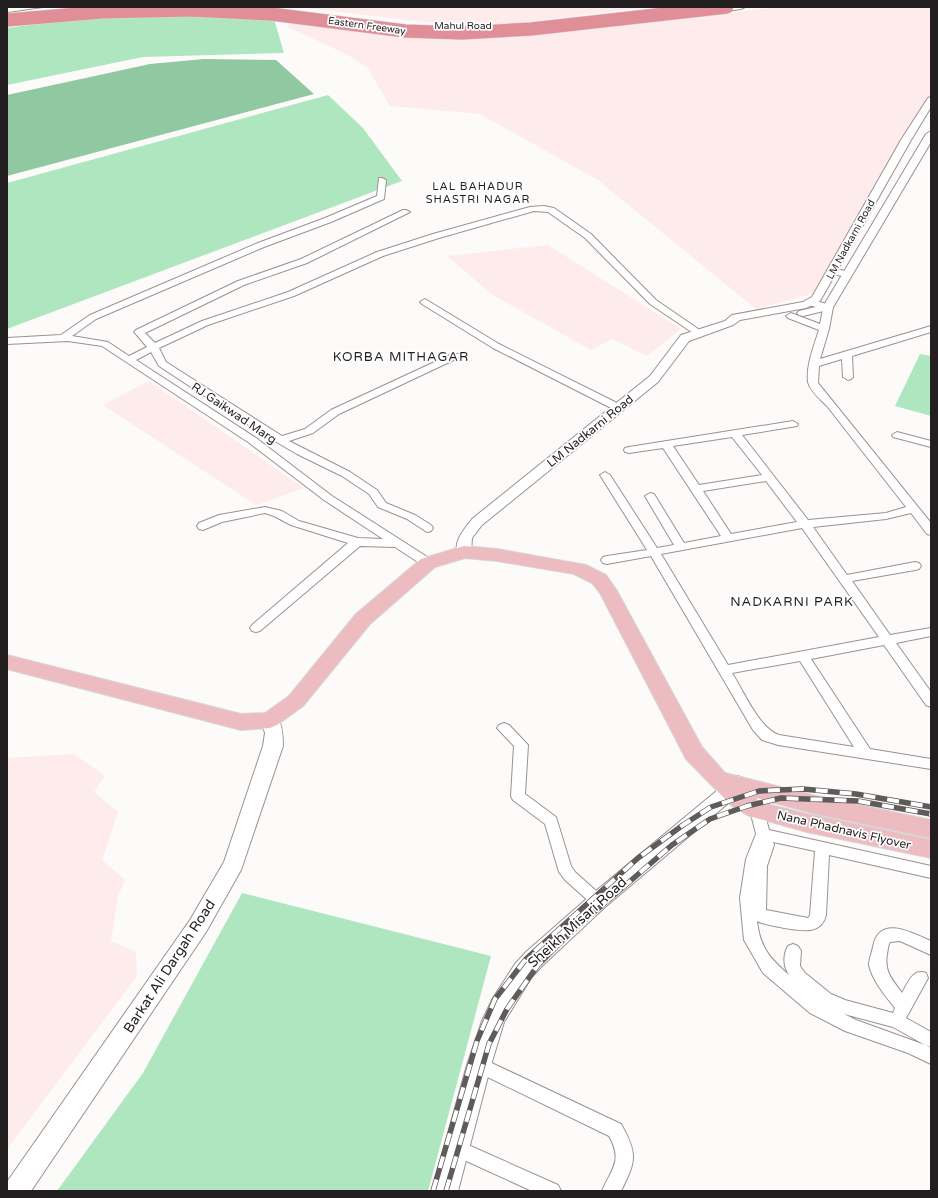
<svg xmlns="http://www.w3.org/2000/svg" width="938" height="1198" font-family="'Varela Round',sans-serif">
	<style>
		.built { fill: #feebec }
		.green { fill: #aee7bf }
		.water { fill: #8fc8a1 }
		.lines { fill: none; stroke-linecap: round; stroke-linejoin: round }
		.minor-casing { stroke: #9d9091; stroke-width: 2 }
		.tertiary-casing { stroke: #9d9091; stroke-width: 2 }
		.secondary-casing { stroke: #9d9091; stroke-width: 2 }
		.primary-casing { stroke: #d7d6d7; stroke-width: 2 }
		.minor { fill: #fff; fill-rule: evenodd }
		.tertiary { fill: #fff; fill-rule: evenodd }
		.secondary { fill: #fff; fill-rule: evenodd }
		.primary { fill: #ecbcc1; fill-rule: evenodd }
		.rail-casing { stroke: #5f5b5b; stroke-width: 5.5 }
		.rail { stroke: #fff; stroke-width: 4; stroke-dasharray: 12; stroke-linecap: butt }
		.motorway-bridge-casing { stroke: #d7d6d7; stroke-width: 14; stroke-linecap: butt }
		.motorway-bridge { stroke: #e08f98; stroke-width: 13 }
		.labels { text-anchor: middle; stroke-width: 3.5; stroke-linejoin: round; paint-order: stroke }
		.far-street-label { font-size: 10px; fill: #231e1f; stroke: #fff }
		.far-neighbourhood-label { font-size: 11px; letter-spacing: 1px; fill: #231e1f; stroke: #fff }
		.street-label { font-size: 12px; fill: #231e1f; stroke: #fff }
		.neighbourhood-label { font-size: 13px; letter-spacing: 1px; fill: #231e1f; stroke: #fff }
		.near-street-label { font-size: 14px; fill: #231e1f; stroke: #fff }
	</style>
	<rect width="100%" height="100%" fill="#fdfafa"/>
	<g class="built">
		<path d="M297 7H652L475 28Z"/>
		<path d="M780 7H931V99L815 293 756 309 598 180 480 114 390 106 367 67 346 54 286 26 302 21 522 36Z"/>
		<path d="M548 245 681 329 647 356 612 339 591 350 493 295 447 256Z"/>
		<path d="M149 381 304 488 256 505 103 405Z"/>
		<path d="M74 754 105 776 94 792 118 812 102 860 125 880 118 896 111 941 136 952 137 976 7 1149V758Z"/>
	</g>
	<g class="green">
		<path d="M148 16H205L274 19 284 53 143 57 7 85V28L67 20Z"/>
		<path d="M328 95 363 128 402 181 7 329V183Z"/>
		<path d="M920 354 931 356V416L895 406Z"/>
		<path d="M242 893 491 956 428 1191H57L143 1073Z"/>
	</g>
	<path class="water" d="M204 59 276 60 314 94 7 176V95L150 64Z"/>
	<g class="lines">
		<g class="minor-casing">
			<g id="minor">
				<path d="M379 178H382L386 180 384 199 331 222 264 247 96 319 72 336 108 342 129 356 147 347 136 334 134 332 136 330 238 281 301 259 403 210H406L410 212 307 263 244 285 145 333 155 343 202 321 288 292 377 252 433 234 530 207 544 206 554 208 591 234 656 300 704 333 699 336 696 335 650 304 585 238 548 212 534 211 439 238 383 256 294 296 208 325 159 348 166 362 282 436 305 429 331 410 452 354H458L460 356 458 358 339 414 313 433 289 441 350 472 377 490 386 503 415 515 431 525 433 528 431 531 427 532 407 519 378 507 369 494 342 476 297 454 261 433 159 366 151 352 136 360 256 438 332 496 432 560 434 563 432 566H424L395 547 360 546 260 631 256 632 252 631 250 628 252 625 348 543 291 525 274 516 265 513 222 522 203 530 199 529 197 526 199 523 219 515 265 507 282 511 299 521 358 538 383 539 324 500 248 442 102 346 68 341 7 344V338L61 335 90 315 258 243 325 218 377 196Z"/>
				<path d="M831 268 850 272 851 274 847 277 828 273 827 271 828 269Z"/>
				<path d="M425 299 499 344 623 406 624 408 623 410H615L493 348 422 304 420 302Z"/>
				<path d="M812 300 831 305 833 307 829 329 820 359 931 326V332L852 356 853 377 851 379 848 380 843 377 842 359 819 366 818 383 931 523V535L927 534 911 513 886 519 813 527 847 575 915 562 919 563 921 566 919 569 915 570 852 581 890 635 931 628V636L896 643 931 692V707L926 705 884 645 811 659 870 749 931 759V769L778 745 762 740 753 730 651 556 607 564 603 563 601 560 603 557 607 556 647 550 600 475 605 472 610 475 657 548 674 545 645 496 650 493 654 494 684 543 721 536 663 448 629 453 625 452 624 450 625 448 629 447 793 421 798 424 797 426 742 435 808 520 886 513 906 507 827 406C821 400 810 391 808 382 806 365 814 346 819 330L788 318 786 316 791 313 820 324 823 309 809 305 807 303ZM732 437 762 475 699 485 673 446ZM766 481 797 522 731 534 703 491ZM802 528 879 637 728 665 661 554ZM800 661 854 747 779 735C759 728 744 692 732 673Z"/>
				<path d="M897 432 931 441V447L893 437 892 435Z"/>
				<path d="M504 723 509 725 528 745 525 794 556 817 571 866 575 872 603 897 605 901 603 905 598 907 593 905 565 880 559 872 545 824 513 800 511 796 514 746 497 728 499 725Z"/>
				<path d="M769 787 774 788 776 792 764 811 769 830 931 866V878L829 855 826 915C821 936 800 930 784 928 775 926 765 925 757 921 760 947 769 958 789 975 783 966 783 955 788 946L793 944 798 946 801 951 800 966 805 973 831 994 845 1000 893 1013 895 1008C886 997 872 980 869 965 869 960 872 952 873 947 879 914 912 933 931 941V955L900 941 890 942C888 945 888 949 887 954 884 972 892 979 902 993 908 984 912 968 926 973L928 978 906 1018 931 1032V1047L926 1045 931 1048V1064L908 1053 845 1031 810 1013 763 973 747 945 744 940 740 898 746 859 756 834 750 810 764 788ZM773 842 815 851 810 915 808 918 766 910 767 866 774 845ZM844 1014 893 1027 925 1045 856 1020Z"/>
				<path d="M479 1057 621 1124C638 1154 636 1161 621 1191H602C612 1168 623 1161 609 1136L473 1070 471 1065 473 1060Z"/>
				<path d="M457 1140 558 1185 561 1191H532L451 1154 448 1148 451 1142Z"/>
			</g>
		</g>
		<g class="tertiary-casing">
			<g id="tertiary">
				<path d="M50 7H72L68 9 7 17 8 13Z"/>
				<path d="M725 7H745L741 9 713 13 709 11 710 9Z"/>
				<path d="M931 97V107L911 140 820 301 806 308 740 320 733 325 689 341 658 382 482 525 472 538 471 552 469 555 464 557 459 555C451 543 465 529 472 519L650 376 681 335 725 321 732 315 803 302 812 297 901 140 928 98Z"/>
				<path d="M931 131V142L832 309 803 316 799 315 797 313 799 311 824 305 926 134Z"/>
			</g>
		</g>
		<g class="secondary-casing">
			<g id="secondary">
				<path d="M270 713 277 715C282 725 283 734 283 746L241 870 206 932 31 1191H7V1182L190 920 224 862 263 746 265 733 261 720 263 715Z"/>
				<path d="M738 776 745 779 748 784 745 789 605 907 542 966 531 978 504 1022 491 1065 458 1191H432L467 1065 482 1021 493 998 515 964 526 952 591 895 731 779Z"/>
			</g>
		</g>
		<g class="primary-casing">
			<path id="primary" d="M464 546 497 549 586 565 606 575 617 591 702 747 725 773 812 795 931 820V838L812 813 753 797 763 803 807 814 931 840V858L807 832 749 816 732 806 686 759 600 593 592 583 574 574 497 561 465 558 435 567 370 624 303 706 277 725 270 728 241 730 7 669V655L241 714 265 713 289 696 356 614 421 559Z"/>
		</g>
		<use href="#minor" class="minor"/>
		<use href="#tertiary" class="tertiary"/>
		<use href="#secondary" class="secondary"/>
		<use href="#primary" class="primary"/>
		<g class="rail-casing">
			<g id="rail">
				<path d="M433 1191 477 1041 495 999 526 959 638 858 683 825 711 807 759 791 803 789 856 794 931 807"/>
				<path d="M446 1191 489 1044 507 1009 538 965 570 933 672 845 710 819 747 806 781 798 858 801 931 814"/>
			</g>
		</g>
		<use href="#rail" class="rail"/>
		<g class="motorway-bridge-casing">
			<path id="motorway-bridge" d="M7 20 102 12 191 10 271 14 405 31 462 33 531 29 727 7"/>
		</g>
		<use href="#motorway-bridge" class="motorway-bridge"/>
	</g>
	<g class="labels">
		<g class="far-street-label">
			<text transform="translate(367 25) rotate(8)" y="4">Eastern Freeway</text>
			<text x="463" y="29">Mahul Road</text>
			<text transform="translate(850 239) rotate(-61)" y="4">LM Nadkarni Road</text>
		</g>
		<g class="far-neighbourhood-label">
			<text x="478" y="190">LAL BAHADUR<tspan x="478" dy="13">SHASTRI NAGAR</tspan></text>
		</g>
		<g class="street-label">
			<text transform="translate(234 413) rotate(34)" y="4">RJ Gaikwad Marg</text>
			<text transform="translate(590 431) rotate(-39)" y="4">LM Nadkarni Road</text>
			<text transform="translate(844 830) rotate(13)" y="4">Nana Phadnavis Flyover</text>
		</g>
		<g class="neighbourhood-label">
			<text x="401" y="361">KORBA MITHAGAR</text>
			<text x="792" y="606">NADKARNI PARK</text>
		</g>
		<g class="near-street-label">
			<text transform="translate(577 922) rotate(-42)" y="5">Sheikh Misari Road</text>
			<text transform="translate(169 966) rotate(-57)" y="5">Barkat Ali Dargah Road</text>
		</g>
	</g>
	<rect width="938" height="1198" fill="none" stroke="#231e1f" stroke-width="16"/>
</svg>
